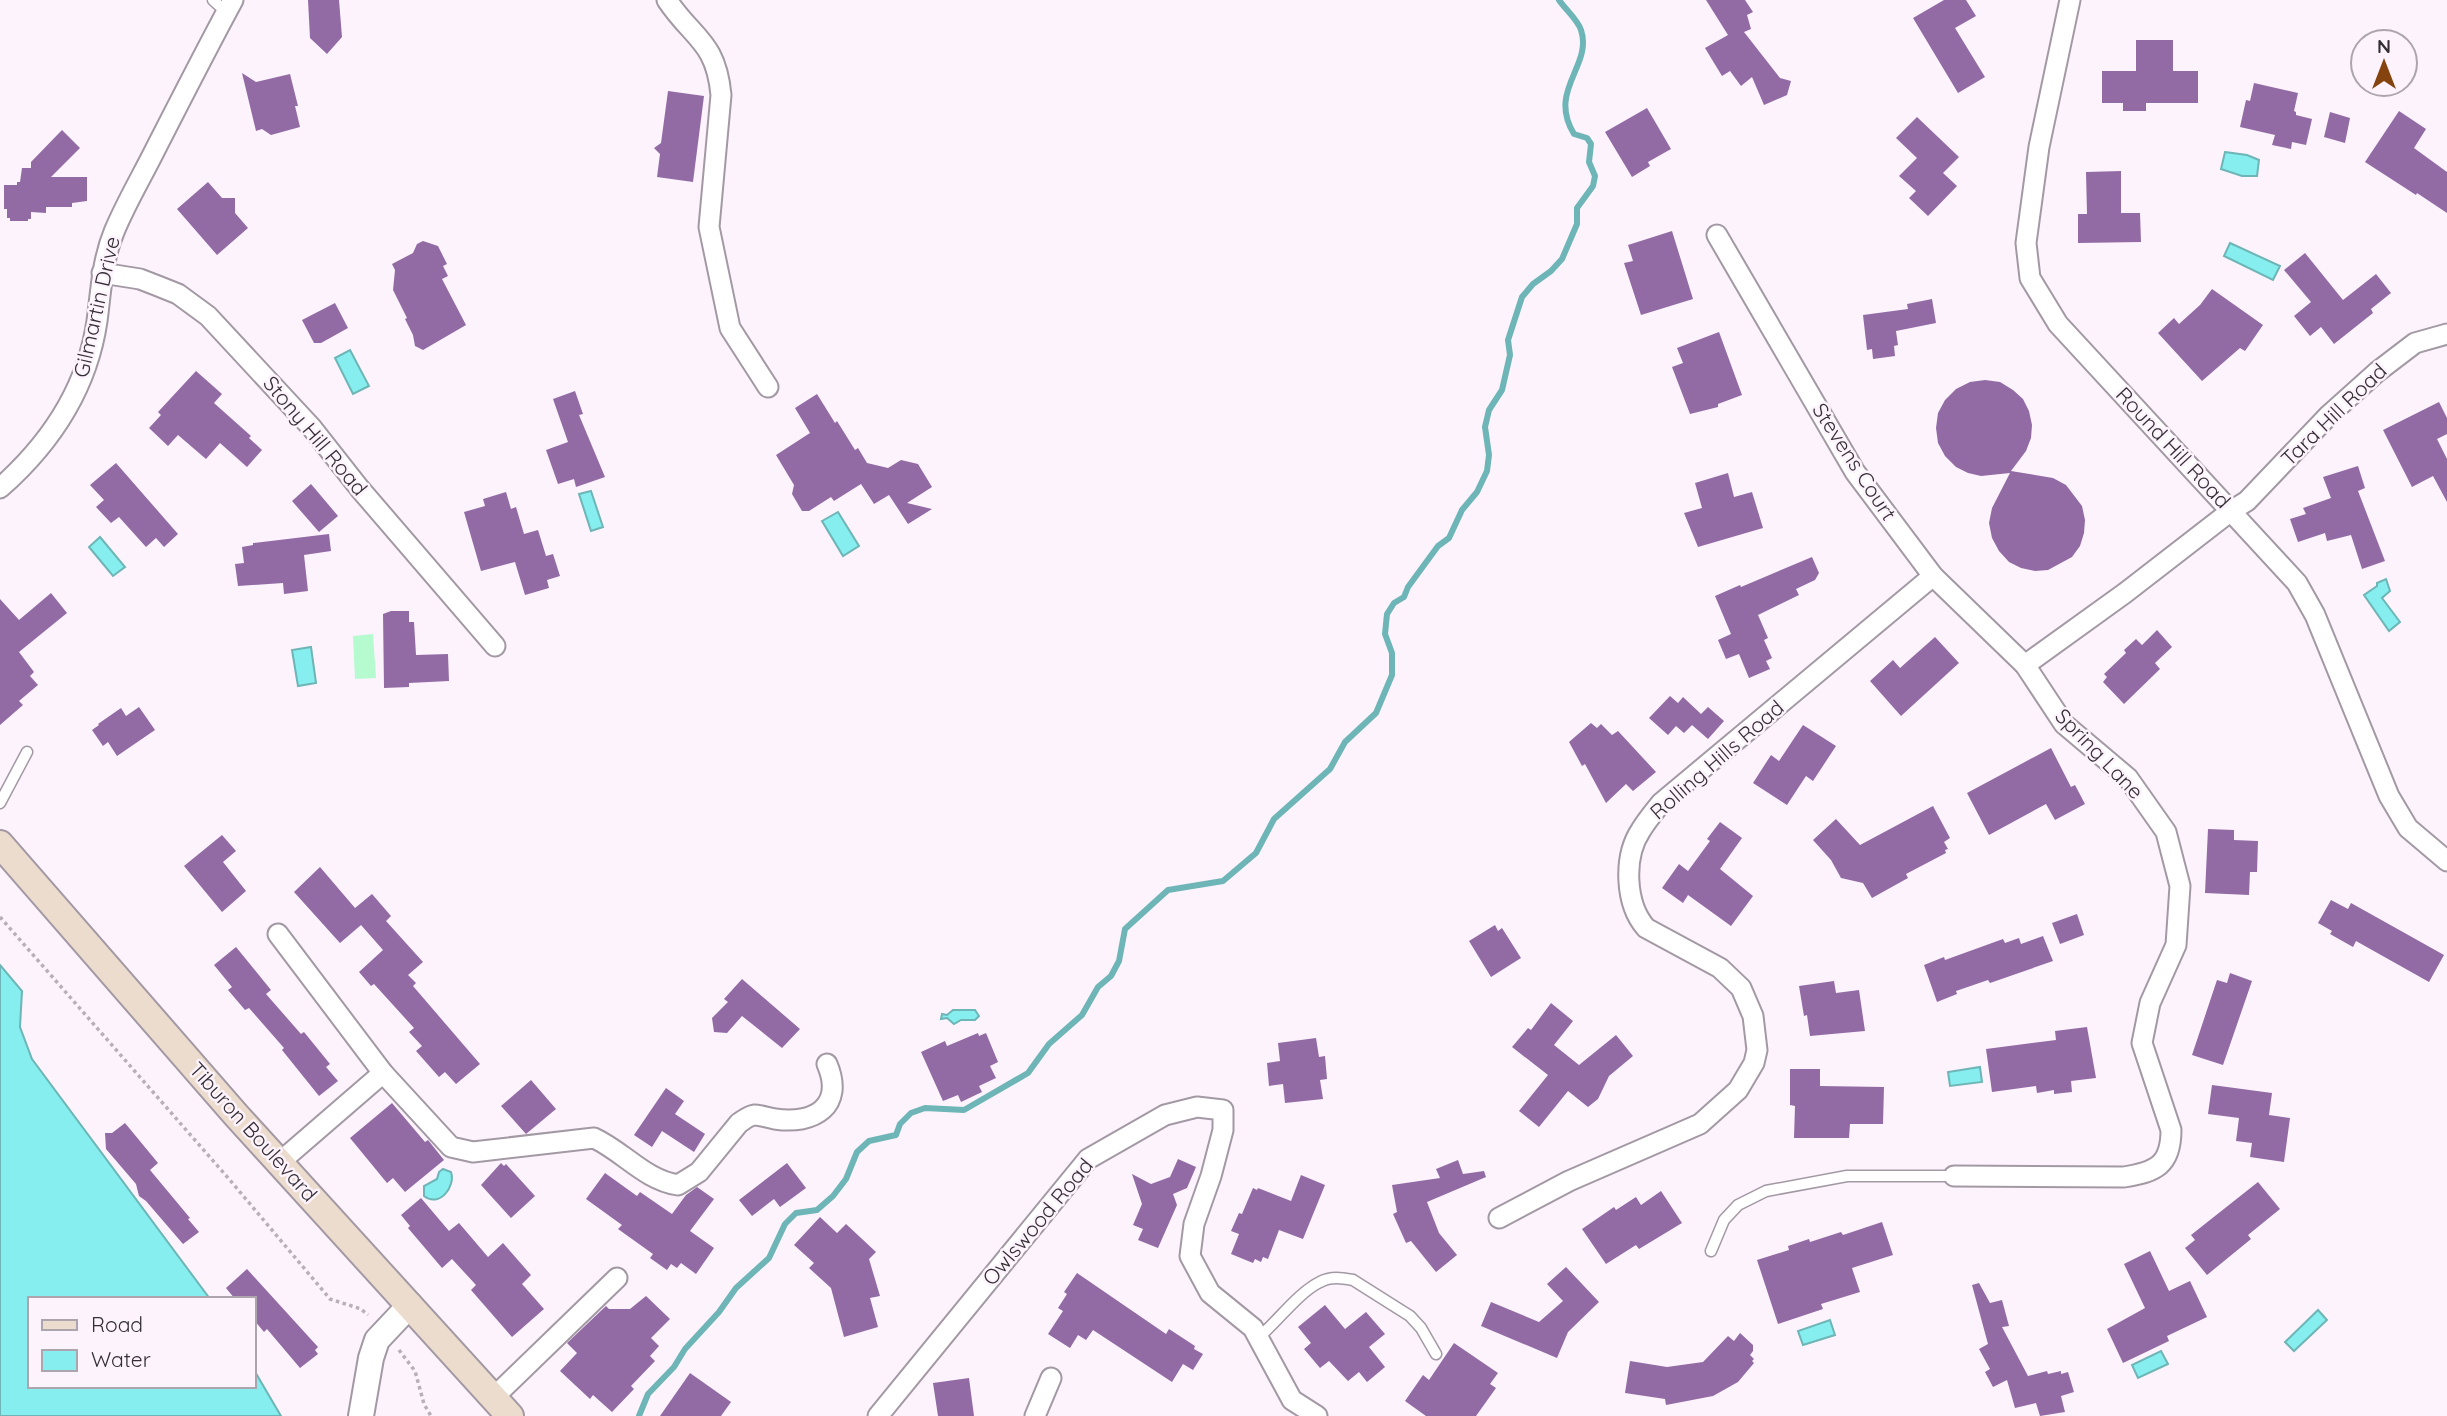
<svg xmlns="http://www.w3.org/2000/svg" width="2447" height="1416" font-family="Quicksand,sans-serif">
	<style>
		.green { fill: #b6facf }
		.water { fill: #86eeee; stroke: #6db5b6; stroke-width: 2 }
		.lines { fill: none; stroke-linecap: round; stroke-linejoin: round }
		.stream { stroke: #6db5b6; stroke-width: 6 }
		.building { fill: #926ba5 }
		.service-casing { stroke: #a399a4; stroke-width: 13 }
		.minor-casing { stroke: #a399a4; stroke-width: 23 }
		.tertiary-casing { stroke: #a399a4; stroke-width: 28 }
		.secondary-casing { stroke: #a399a4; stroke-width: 30 }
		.path { stroke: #b8b0b8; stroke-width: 3.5; stroke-dasharray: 3.5 3.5; stroke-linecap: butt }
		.service { stroke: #fff; stroke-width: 10 }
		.minor { stroke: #fff; stroke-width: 19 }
		.tertiary { stroke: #fff; stroke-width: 24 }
		.secondary { stroke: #ecdccd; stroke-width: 26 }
		.labels { text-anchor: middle; stroke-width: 5; stroke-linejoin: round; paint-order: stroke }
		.street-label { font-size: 21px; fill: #332f34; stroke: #fdf3fd }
	</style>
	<rect width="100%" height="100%" fill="#fdf3fd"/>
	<path class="green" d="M373 634 376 678 355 679 353 636Z"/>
	<g class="water">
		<path d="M2225 152 2247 155 2259 160 2257 176H2242L2221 169Z"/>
		<path d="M2230 243 2280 266 2273 280 2224 256Z"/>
		<path d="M350 350 369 386 353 394 335 358Z"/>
		<path d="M591 491 603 527 591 531 579 494Z"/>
		<path d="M838 512 859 546 843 556 822 521Z"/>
		<path d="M100 537 125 567 113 576 89 547Z"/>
		<path d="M2386 579 2390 591 2382 598 2400 622 2389 631 2364 595 2377 586V583Z"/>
		<path d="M311 647 316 683 298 686 292 650Z"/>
		<path d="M0 965 22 991 20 1027 32 1059 210 1299H30V1386H254V1370L281 1416H0Z"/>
		<path d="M953 1010H975L979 1016 975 1020H961L954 1024 947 1018 941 1019 942 1014 947 1015Z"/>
		<path d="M1980 1067 1982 1082 1950 1086 1948 1072Z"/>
		<path d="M443 1169 451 1172C456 1187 439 1208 424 1196V1186L437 1179 439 1172Z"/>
		<path d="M2318 1310 2327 1320 2294 1351 2285 1342Z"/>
		<path d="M1830 1320 1835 1335 1803 1345 1798 1331Z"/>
		<path d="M2161 1351 2168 1364 2138 1378 2132 1365Z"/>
	</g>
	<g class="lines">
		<path class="stream" d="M639 1416 648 1394 674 1367 685 1349 719 1312 736 1288 769 1258 785 1224 796 1213 817 1210 833 1196 846 1179 857 1152 869 1141 896 1135 900 1124 911 1113 925 1108 964 1110 1028 1073 1049 1044 1082 1015 1098 987 1111 976 1119 961 1125 929 1168 890 1223 881 1256 853 1274 819 1330 769 1345 742 1376 713 1392 675V653L1385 634 1387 614 1394 603 1404 597 1408 587 1438 546 1449 538 1462 510 1477 492 1487 471 1489 455 1485 427 1489 410 1502 390 1510 355 1508 340 1522 297 1533 284 1551 271 1562 259 1577 224V208L1593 186 1595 176 1589 162 1591 144 1587 138 1574 134C1547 90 1593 66 1581 30 1578 20 1565 9 1559 0"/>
	</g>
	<g class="building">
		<path d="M308 0H339L342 37 327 54 310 38Z"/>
		<path d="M1706 0H1745L1753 12 1747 15 1751 29 1744 32 1780 78 1791 81 1787 95 1764 105 1752 77 1741 86 1730 71 1722 76 1705 48 1728 35Z"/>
		<path d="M1944 0H1966L1976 16 1955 28 1985 77 1958 93 1913 18Z"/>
		<path d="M2136 40H2173V71H2198V103H2146V111H2123V103H2102V71H2136Z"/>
		<path d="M242 73 256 82 290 74 298 106H295L300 127 271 135 262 129 256 131Z"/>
		<path d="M2254 83 2298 93 2294 111 2296 112V115L2312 119 2306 145 2292 142 2291 149 2272 145 2275 135 2240 127 2246 100 2250 101Z"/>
		<path d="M668 91 704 96 693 182 657 177 660 154 654 148 661 143Z"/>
		<path d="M1647 108 1671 149 1648 162 1650 166 1632 177 1605 132Z"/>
		<path d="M2399 111 2426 129 2414 148 2447 172V213L2417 193 2416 195 2365 162Z"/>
		<path d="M2330 112 2350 118 2345 143 2324 137Z"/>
		<path d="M1917 117 1959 157 1943 173 1957 186 1928 216 1909 198 1916 191 1899 176 1917 158 1896 138Z"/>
		<path d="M62 130 80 148 51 177H87V201L72 203V207H46V213L31 212V219H28V221H10V218H7V209H4V185H17V182H20L22 168H31V162Z"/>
		<path d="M2121 171V213H2140L2141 242 2078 243V214H2087L2086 172Z"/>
		<path d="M208 182 222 198H235V213L248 228 217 255 177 209Z"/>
		<path d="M1672 231 1693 299 1641 315 1624 263 1633 261 1628 245Z"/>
		<path d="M423 241 438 246 447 264 443 266 448 276 442 279 466 325 423 350 415 346 413 335 405 319 407 318 393 290 395 270 392 264 413 253 417 244Z"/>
		<path d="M2305 253 2343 300 2376 274 2391 293 2371 309 2373 313 2334 344 2321 327 2310 336 2294 316 2311 302 2284 270Z"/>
		<path d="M2212 289 2263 325 2245 351 2240 348 2202 381 2158 333 2174 318 2179 324 2200 305Z"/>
		<path d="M1932 299 1936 323 1896 331 1898 345 1894 346 1895 356 1873 359 1872 349 1867 350 1863 315 1908 309 1907 304Z"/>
		<path d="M335 303 348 328 321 343H314L302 320Z"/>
		<path d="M1719 332 1742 395 1718 404V407L1690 414 1672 367 1683 363 1677 348Z"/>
		<path d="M196 371 222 394 214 403 251 436 249 438 262 450 247 467 220 443 206 459 178 435 168 446 149 428 161 415 158 412Z"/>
		<path d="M1985 380 2000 382 2013 390 2023 399 2029 411 2032 425 2031 438 2026 451 2011 471 2053 478 2066 485 2082 506 2085 520 2084 533 2080 546 2072 557 2048 570 2035 571 2021 568 2009 562 1999 551 1992 538 1989 523 1992 508 2010 473 1981 476 1968 473 1956 467 1945 456 1938 443 1936 428 1938 413 1945 400 1956 389 1970 382Z"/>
		<path d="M575 391 583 414 579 415 605 477 576 487 574 479 558 484 546 450 568 442 553 399Z"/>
		<path d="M817 394 835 423 837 421 855 450 858 448 867 463 888 468 901 460 918 464 932 487 907 503 932 509 908 524 889 495 874 504 861 484 834 501 831 497 809 511H802L792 494 794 485 776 455 810 433 795 408Z"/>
		<path d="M2439 402 2447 418V434L2437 439 2447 459V502L2433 476 2412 487 2383 430Z"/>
		<path d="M116 463 178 534 164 547 156 538 146 547 119 517 111 523 96 507 104 500 90 485Z"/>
		<path d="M2358 466 2365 488 2358 491 2385 561 2362 569 2351 535 2327 541 2325 533 2298 542 2290 519 2306 514 2303 508 2331 498 2323 477Z"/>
		<path d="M1728 473 1734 497 1752 492 1763 528 1698 547 1684 513 1702 508 1695 483Z"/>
		<path d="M311 484 338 516 319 532 292 501Z"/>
		<path d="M506 492 511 509 516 507 524 534 538 530 546 556 553 554 560 576 547 580 549 588 525 595 515 562 481 571 464 512 485 506 483 499Z"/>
		<path d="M329 534 331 551 304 555 308 591 284 594 283 583 238 586 235 564 244 563 242 547 253 545V543Z"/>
		<path d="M1812 557 1819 573 1815 580 1796 589 1799 595 1758 615 1768 638 1764 640 1772 658 1766 661 1770 669 1749 678 1739 654 1726 659 1718 640 1731 634 1715 596 1740 585 1741 587Z"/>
		<path d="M51 593 67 613 19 652 34 672 30 676 38 685 19 701 23 705 0 725V599L19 620Z"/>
		<path d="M391 611H409V622H414L416 655 448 654 449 681 409 683V687L384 688 383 614Z"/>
		<path d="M2157 630 2172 647 2155 663 2160 669 2124 704 2103 682 2107 677 2104 674 2126 653 2124 650 2136 639 2142 645Z"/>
		<path d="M1935 637 1959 663 1901 716 1870 681 1893 660 1900 668Z"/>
		<path d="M1670 696 1678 703 1683 697 1701 714 1708 707 1724 721 1708 739 1692 725 1696 721 1684 733 1676 726 1668 735 1649 718Z"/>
		<path d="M139 707 155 730 117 756 108 742 103 746 92 730 99 725 98 724 121 708 126 716Z"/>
		<path d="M1591 723 1597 728 1601 724 1612 735 1618 731 1656 772 1633 791 1626 784 1606 803 1585 764 1582 766 1569 742Z"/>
		<path d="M1803 725 1836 746 1813 781 1806 776 1787 805 1753 783 1771 755 1779 761Z"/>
		<path d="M2051 748 2071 787 2075 785 2085 804 2055 820 2046 804 1989 835 1967 793Z"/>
		<path d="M1933 806 1950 838 1944 842 1948 849 1945 850 1946 853 1906 874 1908 878 1872 898 1863 883 1841 878 1831 860 1813 840 1836 819 1860 845Z"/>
		<path d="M1720 822 1742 838 1720 869 1753 896 1731 926 1688 895 1683 903 1662 888 1679 864 1688 871 1710 841 1707 839Z"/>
		<path d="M2208 829 2234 830V840L2258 841 2257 872H2250L2249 895 2205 893Z"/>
		<path d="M222 835 236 851 223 862 246 891 222 912 184 866Z"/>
		<path d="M320 867 355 908 372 894 391 916 386 921 423 962 408 975 416 983 413 986 480 1064 456 1084 445 1072 439 1077 416 1051 422 1046 409 1032 414 1028 374 984 371 986 359 972 383 950 361 925 340 943 294 892Z"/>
		<path d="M2331 900 2348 909 2351 903 2444 955 2429 982 2356 941 2353 947 2330 934 2332 931 2318 923Z"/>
		<path d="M2077 914 2084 935 2060 944 2052 923Z"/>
		<path d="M1495 925 1498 931 1502 928 1521 958 1491 977 1469 941Z"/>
		<path d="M2043 936 2053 961 1990 983 1988 980 1956 991 1957 994 1937 1002 1924 965 1944 957 1945 960 2003 939 2005 943 2019 938 2021 944Z"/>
		<path d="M236 947 271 990 266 994 301 1034 304 1032 330 1064 326 1067 338 1081 319 1096 282 1050 284 1048 249 1008 245 1010 228 990 232 987 214 965Z"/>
		<path d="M2230 973 2252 981 2223 1065 2192 1055 2217 980 2227 983Z"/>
		<path d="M742 979 800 1029 782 1048 742 1016 727 1033 714 1032 712 1018 728 1002 724 999Z"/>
		<path d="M1834 981 1836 993 1859 990 1865 1031 1810 1036 1807 1015 1804 1016 1799 986Z"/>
		<path d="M1551 1003 1573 1021 1554 1045 1579 1065 1616 1035 1633 1056 1609 1076 1598 1099 1588 1107 1568 1091 1539 1127 1519 1111 1548 1075 1512 1047 1528 1028 1531 1030Z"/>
		<path d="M2087 1027 2096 1078 2071 1081 2072 1092 2054 1094V1090L2037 1093 2036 1086 1992 1092 1986 1049 2056 1040 2055 1031Z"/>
		<path d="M978 1033 979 1036 986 1033 998 1062 990 1066 996 1078 979 1086 982 1092 961 1102 958 1095 943 1101 921 1052 945 1041 947 1046Z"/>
		<path d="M1316 1038 1319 1057 1325 1056 1327 1079 1320 1080 1323 1099 1285 1103 1283 1084 1269 1086 1267 1063 1280 1061 1278 1043Z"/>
		<path d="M1790 1069H1820V1086L1884 1087 1883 1124H1850L1849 1138H1794L1795 1106 1790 1105Z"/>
		<path d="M531 1080 556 1109 526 1134 501 1106Z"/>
		<path d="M2212 1085 2272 1093 2269 1115 2290 1118 2284 1162 2250 1157 2252 1143 2236 1141 2239 1118 2208 1114Z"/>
		<path d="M666 1088 684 1101 675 1114 705 1134 694 1152 662 1131 652 1147 634 1135Z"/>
		<path d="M392 1103 425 1142 428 1140 444 1160 405 1192 393 1178 387 1183 350 1138Z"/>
		<path d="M125 1123 158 1163 150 1170 190 1218 188 1219 199 1232 183 1244 146 1201 139 1196 136 1184 106 1149 105 1133H112Z"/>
		<path d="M1178 1159 1196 1167 1187 1188 1173 1194 1177 1205 1158 1248 1138 1240 1143 1229 1133 1225 1142 1204 1132 1174 1151 1184 1170 1177Z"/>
		<path d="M1458 1160 1463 1174 1484 1171 1486 1177 1427 1202 1439 1233 1457 1255 1436 1272 1411 1241 1406 1243 1393 1214 1397 1212 1392 1185 1440 1178 1436 1169Z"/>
		<path d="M501 1163 504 1166 506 1164 535 1196 511 1218 481 1185Z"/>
		<path d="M787 1163 806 1188 780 1207 774 1199 752 1216 739 1200Z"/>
		<path d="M605 1173 637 1196 640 1192 672 1214 686 1195 697 1187 714 1199 690 1231 714 1248 696 1274 681 1263 677 1268 671 1264 667 1270 650 1258 653 1254 618 1229 622 1225 586 1199Z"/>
		<path d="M1301 1175 1325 1185 1303 1239 1279 1230 1268 1259 1263 1257 1261 1262 1255 1259 1253 1263 1231 1254 1239 1234 1231 1231 1239 1213 1242 1214 1253 1188 1257 1190 1258 1188 1291 1201Z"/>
		<path d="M2258 1182 2280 1209 2248 1235 2251 1239 2207 1275 2185 1248 2195 1240 2191 1235Z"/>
		<path d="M1661 1191 1682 1223 1639 1249 1636 1245 1606 1264 1582 1229 1614 1207 1616 1210 1636 1197 1641 1205Z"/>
		<path d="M421 1198 449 1231 459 1223 488 1257 503 1243 531 1275 522 1284 544 1309 512 1337 471 1290 476 1285 452 1259 442 1268 408 1228 410 1226 401 1215Z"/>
		<path d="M820 1217 837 1233 846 1224 876 1252 869 1259 880 1296 870 1298 878 1327 844 1337 831 1288 809 1268 814 1263 794 1245Z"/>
		<path d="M1882 1222 1893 1255 1852 1268 1860 1292 1821 1304 1823 1309 1778 1324 1757 1260 1789 1250 1788 1246 1809 1239 1810 1242 1841 1232 1843 1235Z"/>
		<path d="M2150 1251 2169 1291 2190 1281 2207 1317 2167 1336 2169 1341 2123 1363 2107 1329 2145 1308 2124 1264Z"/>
		<path d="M1566 1267 1599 1302 1568 1332 1557 1358 1481 1326 1491 1302 1539 1322 1563 1301 1547 1284Z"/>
		<path d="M247 1269 318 1347 315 1350 318 1354 300 1368 267 1329 264 1332 254 1320V1299H235L226 1288Z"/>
		<path d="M1077 1273 1166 1334 1169 1329 1195 1346 1194 1349 1203 1354 1193 1370 1183 1364 1172 1382 1093 1330 1086 1340 1078 1335 1070 1348 1048 1334 1063 1311 1058 1308 1067 1294 1064 1292Z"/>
		<path d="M1979 1283 1990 1303 2002 1300 2009 1326 2002 1327 2028 1376 2047 1371 2048 1374 2061 1371V1374L2068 1372 2074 1392 2061 1396 2065 1412 2040 1416 2036 1403 2015 1408 2007 1380 1993 1387 1985 1372 1990 1369 1979 1349 1988 1344 1972 1285Z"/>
		<path d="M646 1296 670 1319 651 1338 659 1346 650 1356 655 1361 631 1386 634 1389 612 1412 593 1395 590 1399 560 1371 577 1353 567 1343 606 1306 609 1309H630Z"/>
		<path d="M1325 1305 1345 1329 1366 1312 1385 1334 1369 1347 1385 1367 1367 1382 1359 1372 1348 1381 1329 1361 1320 1368 1304 1349 1311 1343 1298 1327Z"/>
		<path d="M1740 1333 1753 1345V1351L1750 1355 1754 1359 1752 1361 1754 1363 1738 1382 1713 1396 1666 1405 1665 1399 1625 1393 1630 1361 1667 1367 1703 1362 1728 1336 1734 1341Z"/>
		<path d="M1454 1343 1498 1373 1490 1384 1496 1388 1476 1416H1426L1405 1401 1423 1375 1429 1380Z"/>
		<path d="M690 1373 731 1402 721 1416H660Z"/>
		<path d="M969 1378 974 1416H938L933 1383Z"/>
	</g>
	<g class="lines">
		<g class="service-casing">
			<g id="service">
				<path d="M213 0 226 12"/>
				<path d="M0 803 27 752"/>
				<path d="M1711 1251 1724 1220 1738 1205 1766 1191 1847 1176H1954"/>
				<path d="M1258 1338C1277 1322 1299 1292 1320 1282 1331 1276 1342 1278 1353 1280L1410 1316 1421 1328 1436 1354"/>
			</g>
		</g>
		<g class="minor-casing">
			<g id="minor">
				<path d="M667 0C693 39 716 41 721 95L709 227 730 328 768 387"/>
				<path d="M2070 0 2039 147 2026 243 2030 278 2058 324 2297 583 2315 615 2389 796 2408 828 2447 861"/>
				<path d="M1717 235 1855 472 1933 576 2025 665 2064 724 2128 778 2166 832 2180 886 2176 945 2150 1003 2142 1043 2171 1130C2171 1165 2156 1172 2124 1177L1954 1176"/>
				<path d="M102 273 140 279 158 286 178 294 208 316 312 428 360 489 495 646"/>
				<path d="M0 488C51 443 87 389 97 321 101 291 102 261 114 232 125 205 141 178 154 152 180 101 206 50 233 0"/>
				<path d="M2025 665 2125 593 2231 511 2247 501 2329 415 2377 372 2415 343 2447 334"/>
				<path d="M278 934 383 1073 451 1147 473 1152 594 1138C624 1152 645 1180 678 1185L699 1172 739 1123C744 1120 748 1116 754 1115 761 1115 768 1118 775 1119 814 1125 845 1106 827 1064"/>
				<path d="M280 1162 383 1073"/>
				<path d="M1499 1218 1569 1181 1700 1124 1738 1090 1754 1063 1757 1050 1753 1016 1741 988 1720 968 1646 928C1625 904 1623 857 1641 830 1647 820 1654 812 1661 803L1933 576"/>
				<path d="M493 1398 617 1278"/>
				<path d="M878 1416 1088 1159 1165 1115 1197 1107 1223 1110V1130L1211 1176 1194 1224 1190 1256 1210 1293 1253 1328 1292 1400 1317 1416"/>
				<path d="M1035 1416 1051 1378"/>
			</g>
		</g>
		<g class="tertiary-casing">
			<path id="tertiary" d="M361 1416 371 1358 377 1340 410 1305"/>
		</g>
		<g class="secondary-casing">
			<path id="secondary" d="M0 844 236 1115 510 1416"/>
		</g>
		<g class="path">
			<path d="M0 917 229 1179 330 1299 361 1309 368 1315"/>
			<path d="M399 1350 415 1371 424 1404 431 1416"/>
		</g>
		<use href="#service" class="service"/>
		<use href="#minor" class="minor"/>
		<use href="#tertiary" class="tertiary"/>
		<use href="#secondary" class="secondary"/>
	</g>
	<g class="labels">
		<g class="street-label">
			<text transform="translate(97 307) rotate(-77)" y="7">Gilmartin Drive</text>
			<text transform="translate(2334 415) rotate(-44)" y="7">Tara Hill Road</text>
			<text transform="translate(315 436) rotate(50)" y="7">Stony Hill Road</text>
			<text transform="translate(2173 448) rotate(47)" y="7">Round Hill Road</text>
			<text transform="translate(1854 462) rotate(57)" y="7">Stevens Court</text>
			<text transform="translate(2099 754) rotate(46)" y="7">Spring Lane</text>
			<text transform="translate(1717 760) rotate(-41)" y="7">Rolling Hills Road</text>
			<text transform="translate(253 1132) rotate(48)" y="7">Tiburon Boulevard</text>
			<text transform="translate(1038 1222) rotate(-50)" y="7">Owlswood Road</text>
		</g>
	</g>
	<rect x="28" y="1297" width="228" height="91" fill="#fdf3fd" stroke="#aca5ad" stroke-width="2"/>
	<rect x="42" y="1320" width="35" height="10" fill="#ecdccd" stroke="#aca5ad" stroke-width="2"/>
	<text x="91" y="1332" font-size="21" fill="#332f34">Road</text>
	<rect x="42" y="1350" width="35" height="21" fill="#86eeee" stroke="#aca5ad" stroke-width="2"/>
	<text x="91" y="1367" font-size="21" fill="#332f34">Water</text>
	<g transform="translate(2384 63)"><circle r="33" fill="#fdf3fd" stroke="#aca5ad" stroke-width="2"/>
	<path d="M0-5L12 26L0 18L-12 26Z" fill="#84430f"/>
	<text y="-10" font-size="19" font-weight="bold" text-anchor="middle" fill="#332f34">N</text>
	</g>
</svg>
